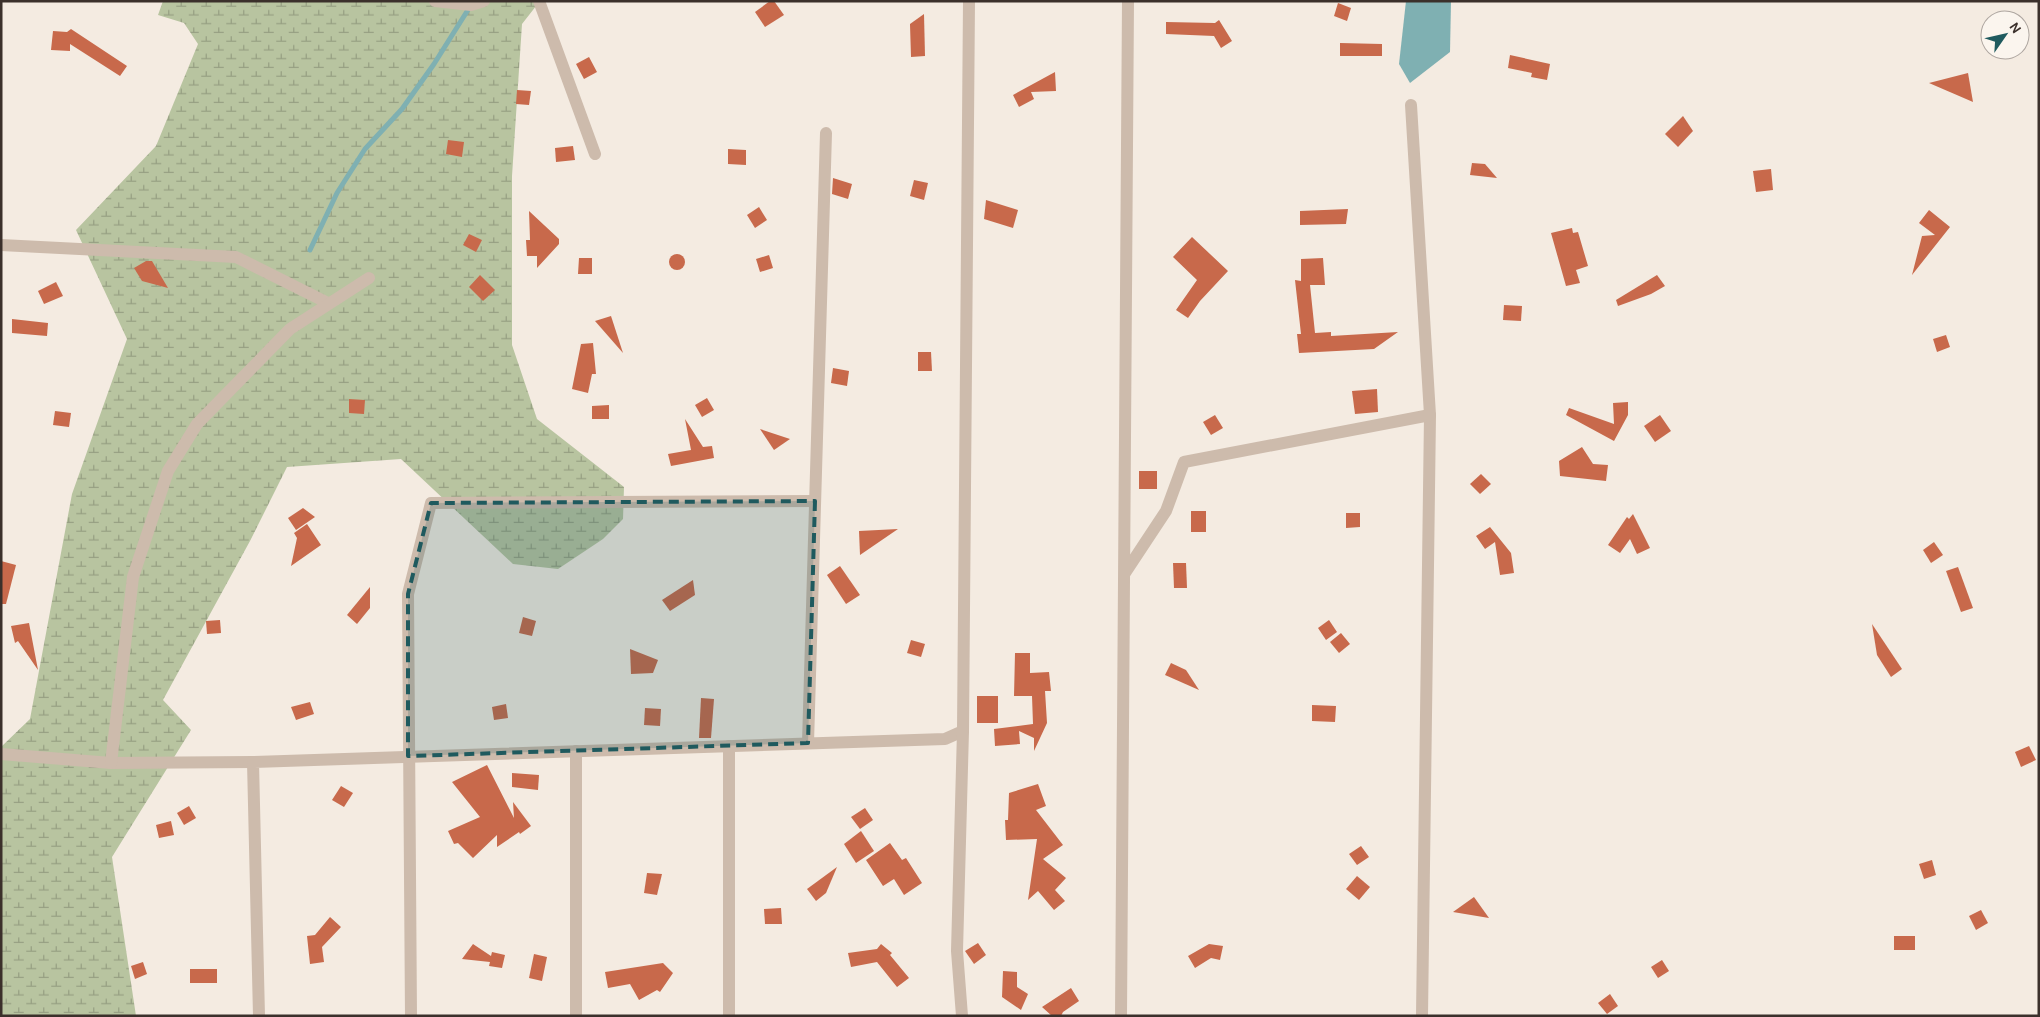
<svg xmlns="http://www.w3.org/2000/svg" width="2040" height="1017" font-family="Karla,sans-serif">
	<style>
		.wetland { fill: url(#wetland-marsh) }
		.water { fill: #7fb0b2 }
		.lines { fill: none; stroke-linecap: round; stroke-linejoin: round }
		.stream { stroke: #7fb0b2; stroke-width: 5 }
		.building { fill: #c8694b }
		.minor { stroke: #cdbbac; stroke-width: 12 }
		.marked { fill: #1f5a5e; fill-opacity: 0.2; stroke: #1f5a5e; stroke-width: 4; stroke-dasharray: 10 6; stroke-linejoin: round }
	</style>
	<defs>
		<pattern id="wetland-marsh" width="20" height="14" patternUnits="userSpaceOnUse" patternTransform="scale(1.25)"><rect width="20" height="14" fill="#b8c4a0"/><path d="M1 5h8M5 5V1M11 12h8M15 12V8" fill="none" stroke="#97a083"/></pattern>
	</defs>
	<rect width="100%" height="100%" fill="#f4ebe1"/>
	<path class="wetland" d="M163 1H540L522 24 512 176V345L537 419 624 487 623 519 603 539 558 569 513 564 401 459 287 467 250 541 163 700 191 730 112 857 136 1016H1V747L30 719 72 494 127 339 76 230 156 146 198 44 184 23 158 15Z"/>
	<path class="water" d="M1406 1H1451L1450 52 1410 83 1399 64Z"/>
	<g class="lines">
		<path class="stream" d="M310 250 337 193 365 149 402 109 434 64 471 5"/>
	</g>
	<g class="building">
		<path d="M770 1H774L784 15 765 27 755 12Z"/>
		<path d="M1338 3 1351 8 1347 21 1334 16Z"/>
		<path d="M924 14 925 56 911 57 910 24Z"/>
		<path d="M1219 20 1232 41 1221 48 1214 36 1166 34V22L1215 23Z"/>
		<path d="M71 29 127 66 120 76 70 44V51L51 50 53 31 67 32Z"/>
		<path d="M1340 43 1382 44V56H1340Z"/>
		<path d="M1510 55 1550 64 1547 80 1531 77 1532 73 1508 68Z"/>
		<path d="M589 57 597 72 584 79 576 64Z"/>
		<path d="M1055 72 1056 91 1031 92 1034 99 1019 107 1013 95Z"/>
		<path d="M1968 73 1973 102 1929 83Z"/>
		<path d="M517 90 531 91 529 105 516 104Z"/>
		<path d="M1683 116 1693 131 1678 147 1665 134Z"/>
		<path d="M448 140 464 142 462 157 446 154Z"/>
		<path d="M573 146 575 160 556 162 555 148Z"/>
		<path d="M728 149 746 150V165L728 164Z"/>
		<path d="M1472 163 1485 164 1497 178 1470 175Z"/>
		<path d="M1771 169 1773 190 1756 192 1753 171Z"/>
		<path d="M833 178 852 184 848 199 832 194Z"/>
		<path d="M914 180 928 183 924 200 910 196Z"/>
		<path d="M986 200 1018 210 1013 228 984 219Z"/>
		<path d="M759 207 767 220 755 228 747 215Z"/>
		<path d="M1348 209 1346 224 1300 225V211Z"/>
		<path d="M1929 210 1950 227 1912 275 1922 236 1935 235 1919 223Z"/>
		<path d="M529 211 559 239V244L537 268V256H527L526 240H530Z"/>
		<path d="M1572 228 1573 233 1578 232 1588 266 1576 270 1580 283 1566 286 1551 233Z"/>
		<path d="M469 234 482 240 476 252 463 245Z"/>
		<path d="M1192 237 1228 271 1200 301 1188 318 1176 310 1197 280 1173 257Z"/>
		<circle cx="677" cy="262" r="8"/>
		<path d="M769 255 773 268 760 272 756 259Z"/>
		<path d="M579 258H592V274H578Z"/>
		<path d="M1323 258 1325 285H1310L1315 333 1331 332V336L1398 332 1374 349 1299 353 1297 334H1301L1295 280 1301 281V259Z"/>
		<path d="M146 261H152L168 288 142 281 134 268Z"/>
		<path d="M480 275 495 290 483 301 469 287Z"/>
		<path d="M1657 275 1665 286 1651 294 1618 306 1616 300Z"/>
		<path d="M56 282 63 296 44 304 38 291Z"/>
		<path d="M1504 305 1522 306 1521 321 1503 320Z"/>
		<path d="M611 316 623 353 595 321Z"/>
		<path d="M12 319 48 323 47 336 12 333Z"/>
		<path d="M1946 335 1950 347 1937 352 1933 339Z"/>
		<path d="M593 343 596 374H592L588 393 572 389 581 344Z"/>
		<path d="M918 352H931L932 371H918Z"/>
		<path d="M833 368 849 371 847 386 831 383Z"/>
		<path d="M1377 389 1378 412 1355 414 1352 391Z"/>
		<path d="M707 398 714 410 702 417 695 405Z"/>
		<path d="M349 399 365 400 364 414 349 413Z"/>
		<path d="M1628 402V415L1614 441 1566 415 1569 408 1614 424 1613 403Z"/>
		<path d="M609 405V419H592V406Z"/>
		<path d="M55 411 71 413 69 427 53 425Z"/>
		<path d="M1215 415 1223 428 1211 435 1203 422Z"/>
		<path d="M1660 415 1671 431 1655 442 1644 426Z"/>
		<path d="M685 419 703 447 712 446 714 458 671 466 668 454 691 450Z"/>
		<path d="M760 429 790 439 774 450Z"/>
		<path d="M1582 447 1593 464 1608 465 1606 481 1560 476 1559 461Z"/>
		<rect x="1139" y="471" width="18" height="18"/>
		<path d="M1481 474 1491 484 1480 494 1470 484Z"/>
		<path d="M303 508 315 517 296 530 288 518Z"/>
		<rect x="1191" y="511" width="15" height="21"/>
		<path d="M1346 513H1360V527L1346 528Z"/>
		<path d="M1633 514 1650 548 1637 554 1630 539 1620 553 1608 545 1627 517 1629 519Z"/>
		<path d="M307 524 321 545 291 566 297 538 294 533Z"/>
		<path d="M1490 527 1511 553 1514 573 1500 575 1495 542 1485 549 1476 536Z"/>
		<path d="M898 529 860 555 859 531Z"/>
		<path d="M1934 542 1943 555 1931 563 1923 550Z"/>
		<path d="M1 561 16 565 6 604H1Z"/>
		<path d="M1173 563H1186L1187 588H1174Z"/>
		<path d="M840 566 860 595 846 604 827 575Z"/>
		<path d="M1958 567 1973 608 1961 612 1946 571Z"/>
		<path d="M693 580 695 595 670 611 662 600Z"/>
		<path d="M370 587V608L357 624 347 615Z"/>
		<path d="M523 617 536 621 532 636 519 633Z"/>
		<path d="M220 620 221 633 207 634 206 621Z"/>
		<path d="M1329 620 1337 632 1326 640 1318 628Z"/>
		<path d="M29 623 38 670 18 641 15 643 11 626Z"/>
		<path d="M1872 624 1902 669 1891 677 1877 655Z"/>
		<path d="M1341 633 1350 644 1339 653 1330 642Z"/>
		<path d="M911 640 925 644 921 657 907 653Z"/>
		<path d="M630 649 658 660 653 673 631 674Z"/>
		<path d="M1015 653H1030V673L1049 672 1051 691H1045L1047 723 1034 751V738L1019 731 1020 744 995 746 994 729 1033 724 1032 696H1014Z"/>
		<path d="M1171 663 1186 670 1199 690 1165 675Z"/>
		<rect x="977" y="696" width="21" height="27"/>
		<path d="M701 698 714 699 711 738H699Z"/>
		<path d="M310 702 314 714 296 720 291 707Z"/>
		<path d="M506 704 508 718 494 720 492 707Z"/>
		<path d="M1312 705 1336 706 1335 722 1312 721Z"/>
		<path d="M645 708 661 709 660 726 644 725Z"/>
		<path d="M2029 746 2036 760 2021 767 2015 752Z"/>
		<path d="M487 765 514 818 513 802 531 826 520 834 519 832 497 847V835L473 858 458 843 454 844 448 831 480 817 452 782Z"/>
		<path d="M512 773 539 775 538 790 512 787Z"/>
		<path d="M1038 784 1046 806 1036 810 1063 845 1043 859 1066 878 1055 890 1065 901 1054 910 1038 891 1028 900 1037 839 1006 840 1005 820H1008L1009 793Z"/>
		<path d="M341 786 353 793 344 807 332 800Z"/>
		<path d="M189 806 196 818 184 825 177 813Z"/>
		<path d="M865 808 873 820 860 829 851 817Z"/>
		<path d="M171 821 174 835 159 838 156 825Z"/>
		<path d="M861 831 874 851 856 863 844 844Z"/>
		<path d="M890 843 902 860 906 858 922 883 904 895 894 879 883 886 866 860Z"/>
		<path d="M1361 846 1369 857 1357 865 1349 854Z"/>
		<path d="M1932 860 1936 875 1924 879 1919 864Z"/>
		<path d="M837 867 826 893 816 901 807 889Z"/>
		<path d="M647 873 662 874 657 895 644 893Z"/>
		<path d="M1357 876 1370 887 1359 900 1346 889Z"/>
		<path d="M1474 897 1489 918 1453 912Z"/>
		<path d="M781 908 782 924H765L764 909Z"/>
		<path d="M1981 910 1988 923 1976 930 1969 916Z"/>
		<path d="M330 917 341 927 322 947 324 962 310 964 307 936 315 935Z"/>
		<rect x="1894" y="936" width="21" height="14"/>
		<path d="M978 943 986 955 974 964 965 951Z"/>
		<path d="M473 944 491 956 492 952 505 955 502 968 489 966 490 962 462 959Z"/>
		<path d="M881 944 892 953 890 955 909 978 897 987 877 962 851 967 848 953 877 949Z"/>
		<path d="M1209 944 1223 946 1220 960 1211 958 1195 968 1188 956Z"/>
		<path d="M534 954 547 957 542 981 529 978Z"/>
		<path d="M1662 960 1669 971 1658 978 1651 967Z"/>
		<path d="M143 962 147 974 135 979 131 966Z"/>
		<path d="M663 963 673 973 660 992 657 990 639 1000 630 984 608 988 605 972Z"/>
		<rect x="190" y="969" width="27" height="14"/>
		<path d="M1003 971 1017 972V987L1028 994 1021 1010 1002 997Z"/>
		<path d="M1071 988 1079 1001 1063 1012 1061 1016H1052L1042 1007Z"/>
		<path d="M1610 994 1618 1006 1607 1014 1598 1003Z"/>
	</g>
	<g class="lines">
		<g class="minor">
			<path d="M435 1 471 5 484 1"/>
			<path d="M539 1 595 154"/>
			<path d="M1411 105 1430 415 1422 1016"/>
			<path d="M1 245 236 257 328 303"/>
			<path d="M1125 573 1166 511 1184 462 1430 415"/>
			<path d="M808 743 826 133"/>
			<path d="M1 754 111 763 253 762"/>
			<path d="M111 763 133 577 168 471 197 424 290 329 369 278"/>
			<path d="M259 1016 253 762 945 739 963 731"/>
			<path d="M411 1016 408 594 431 503 815 501"/>
			<path d="M576 1016V751"/>
			<path d="M729 1016V746"/>
			<path d="M962 1016 957 951 963 731 969 1"/>
			<path d="M1121 1016 1128 1"/>
		</g>
	</g>
	<path class="marked" d="M815 501 808 743 408 756V594L431 503Z"/>
	<rect width="2040" height="1017" fill="none" stroke="#3b302b" stroke-width="5"/>
	<g transform="translate(2005 35) rotate(56)"><circle r="24" fill="#fbf5ee" stroke="#aea6a0"/>
	<path d="M0-4L9 19L0 12L-9 19Z" fill="#1f5a5e"/>
	<text y="-8" font-size="14" font-weight="bold" text-anchor="middle" fill="#3b302b">N</text>
	</g>
</svg>
